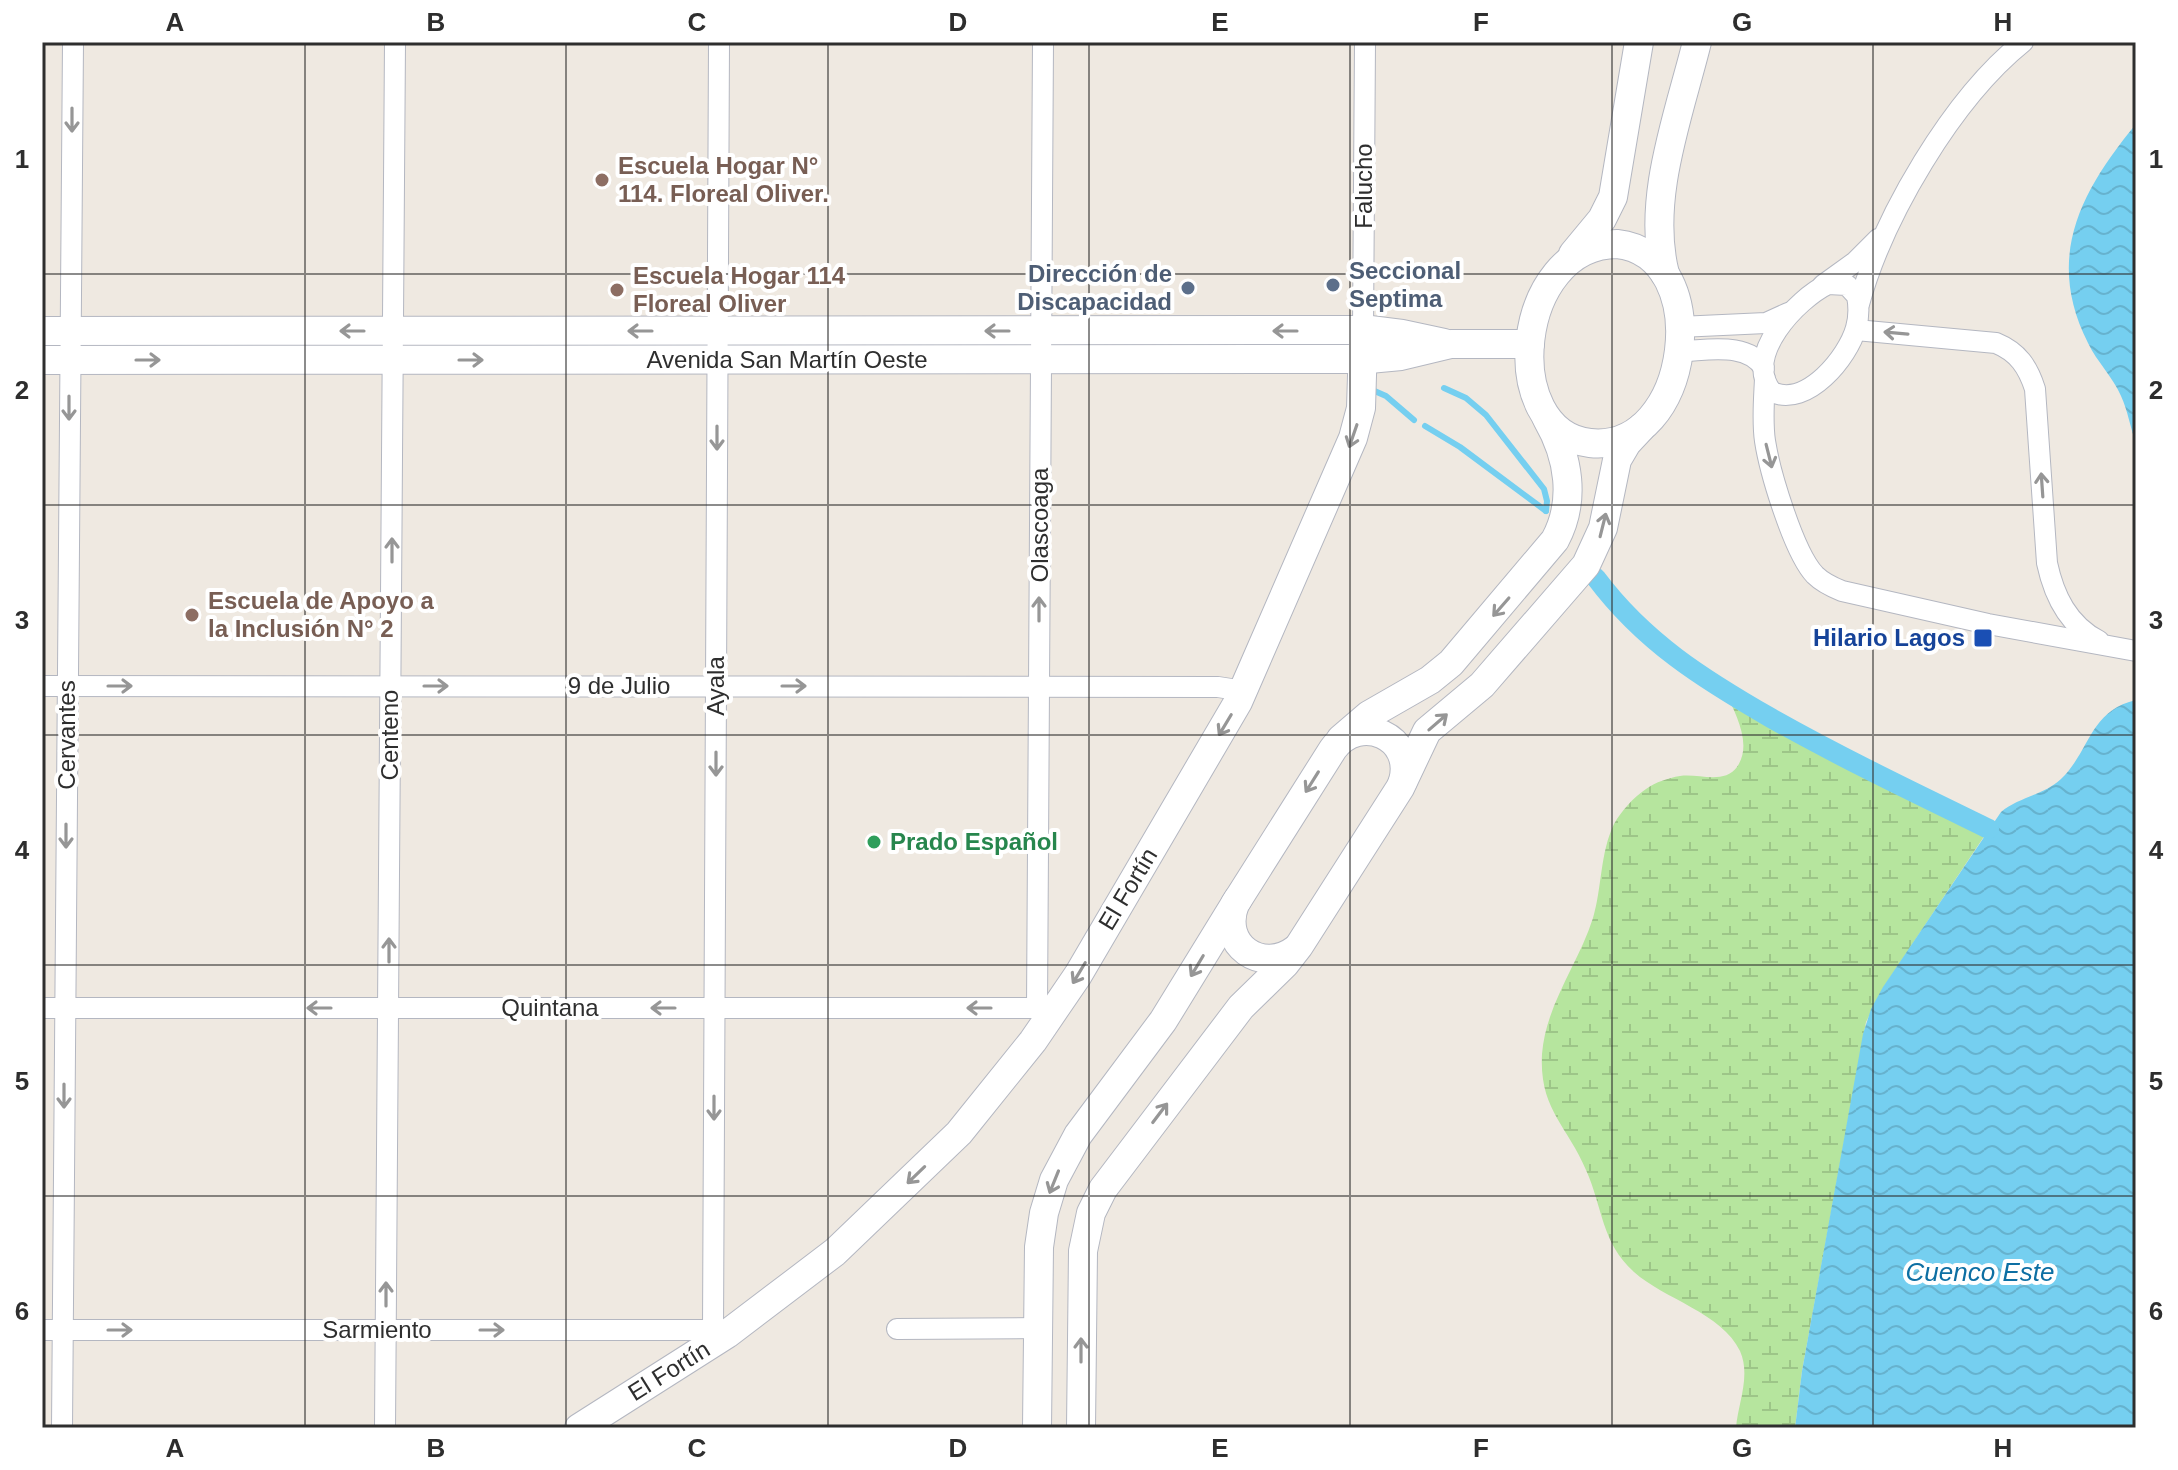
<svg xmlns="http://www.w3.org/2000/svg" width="2178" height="1470" font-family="Arial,sans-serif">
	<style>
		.wetland { fill: url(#wetland-marsh) }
		.water { fill: url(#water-waves) }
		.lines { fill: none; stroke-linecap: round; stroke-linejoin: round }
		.stream { stroke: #75cff0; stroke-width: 6 }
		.canal { stroke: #75cff0; stroke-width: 20 }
		.street-casing { stroke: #b4b7c1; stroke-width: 22 }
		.secondary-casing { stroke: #b4b7c1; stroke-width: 30 }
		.street { stroke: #fff; stroke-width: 20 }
		.secondary { stroke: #fff; stroke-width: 28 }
		.oneway { stroke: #969696 }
		.grid { fill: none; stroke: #2e2e2e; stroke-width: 2; stroke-opacity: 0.55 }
		.education-dot { fill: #8d6e63; stroke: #fff; stroke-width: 3 }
		.service-dot { fill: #5c6f8a; stroke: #fff; stroke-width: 3 }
		.transit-dot { fill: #1a4fb4; stroke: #fff; stroke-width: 3 }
		.leisure-dot { fill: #2e9e5b; stroke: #fff; stroke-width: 3 }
		.labels { text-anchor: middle; stroke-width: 8; stroke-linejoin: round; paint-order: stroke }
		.education-label { font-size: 24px; font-weight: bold; fill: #785e54; stroke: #fff; text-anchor: start }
		.street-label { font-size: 24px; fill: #2e2e2e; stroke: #fff }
		.service-label { font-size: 24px; font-weight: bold; fill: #4e5e75; stroke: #fff; text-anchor: start }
		.transit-label { font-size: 24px; font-weight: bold; fill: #164399; stroke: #fff; text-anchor: end }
		.leisure-label { font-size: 24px; font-weight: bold; fill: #27864d; stroke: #fff; text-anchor: start }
		.water-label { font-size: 26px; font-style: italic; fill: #0d6fa3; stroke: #fff }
		.neatline { fill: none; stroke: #2e2e2e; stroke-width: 3 }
		.grid-label { font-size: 26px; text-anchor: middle; font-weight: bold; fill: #2e2e2e }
	</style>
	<defs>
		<pattern id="wetland-marsh" width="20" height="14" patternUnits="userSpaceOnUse" patternTransform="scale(2)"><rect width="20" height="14" fill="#b6e59e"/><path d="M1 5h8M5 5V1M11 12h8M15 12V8" fill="none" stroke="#9dc588"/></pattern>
		<pattern id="water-waves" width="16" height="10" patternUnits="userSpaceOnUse" patternTransform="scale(2)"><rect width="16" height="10" fill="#75cff0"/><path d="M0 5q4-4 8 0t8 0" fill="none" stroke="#66b2ce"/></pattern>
	</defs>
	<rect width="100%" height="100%" fill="#efe9e1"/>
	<path class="wetland" d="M1726 692 1842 758 1989 829 1883 988 1866 1022 1802 1371 1795 1428H1736C1738 1403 1751 1376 1740 1351 1722 1313 1664 1299 1634 1272 1601 1242 1603 1208 1586 1170 1567 1125 1539 1109 1542 1054 1546 1004 1578 965 1593 918 1602 888 1600 853 1614 824 1622 810 1633 798 1646 789 1656 782 1668 778 1680 776 1698 773 1724 785 1737 767 1753 744 1735 714 1726 692Z"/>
	<g class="water">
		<path d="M2136 124V443C2130 427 2128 411 2121 396 2113 377 2097 362 2088 343 2045 258 2080 192 2136 124Z"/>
		<path d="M2136 700V1428H1795L1802 1371 1863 1034 1871 1009 1883 987 2001 812C2019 797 2044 795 2061 779 2091 750 2089 711 2136 700Z"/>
	</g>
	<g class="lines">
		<g class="stream">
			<path d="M1444 388 1466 398 1486 415 1544 489 1547 501 1546 511"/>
			<path d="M1370 389 1386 396 1414 420"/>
			<path d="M1425 426 1460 447 1546 511"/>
		</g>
		<path class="canal" d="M1596 578C1644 642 1703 679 1771 718 1842 758 1915 793 1989 829"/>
		<g class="street-casing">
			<g id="street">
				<path d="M1828 284 1847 285 1857 296C1859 306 1859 317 1856 328 1848 357 1807 408 1772 392 1742 356 1797 299 1828 284Z"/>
				<path d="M1823 285 1855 262 1878 239"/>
				<path d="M1859 304C1883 217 1952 99 2023 42"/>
				<path d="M1679 327 1766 323 1788 313"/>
				<path d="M1363 330 1365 42"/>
				<path d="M1856 330 1996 343C2018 352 2028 367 2035 389L2047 563C2054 596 2068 625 2099 641"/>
				<path d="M1679 351C1706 351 1747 341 1764 368"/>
				<path d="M1765 379C1764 400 1762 421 1765 441 1770 473 1794 553 1815 575 1823 583 1832 587 1842 591L1988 624 2136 651"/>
				<path d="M42 686 1218 687 1244 691"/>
				<path d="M42 1008H1057"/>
				<path d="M1037 1008 1043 42"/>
				<path d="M897 1329 1038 1328"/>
				<path d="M42 1330H713"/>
				<path d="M713 1330 719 42"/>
				<path d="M62 1428 73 42"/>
				<path d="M385 1428 395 42"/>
			</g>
		</g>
		<g class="secondary-casing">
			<g id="secondary">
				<path d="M1617 244C1716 254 1692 454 1590 443 1497 432 1515 244 1617 244Z"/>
				<path d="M1573 254 1602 219 1613 197 1639 42"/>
				<path d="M1665 274C1646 199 1679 115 1697 42"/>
				<path d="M42 331 1370 330 1402 334 1444 343"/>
				<path d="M42 360 1369 359 1401 356 1451 344H1530"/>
				<path d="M1341 739 1369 715 1430 680 1451 663 1555 540C1576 501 1569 457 1547 419"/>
				<path d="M1296 949C1262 975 1219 945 1235 904L1333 749C1360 712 1415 737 1403 781"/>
				<path d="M579 1428 727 1334 835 1252 959 1133 1033 1041 1078 975 1238 702 1353 438 1361 408 1363 343"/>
				<path d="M1037 1428 1039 1247 1044 1213 1054 1180 1078 1135 1163 1021 1238 899"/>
				<path d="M1081 1428 1083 1251 1091 1213 1103 1189 1241 1007 1285 964 1299 946 1400 788 1427 731 1482 685 1586 565 1603 528 1617 460 1627 443 1641 428"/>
			</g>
		</g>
		<use href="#street" class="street"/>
		<use href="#secondary" class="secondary"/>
	</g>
	<defs><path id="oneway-shaft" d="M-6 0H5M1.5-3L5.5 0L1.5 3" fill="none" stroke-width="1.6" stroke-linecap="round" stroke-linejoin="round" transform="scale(2)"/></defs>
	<g class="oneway">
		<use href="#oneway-shaft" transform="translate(72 120) rotate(90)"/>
		<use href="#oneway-shaft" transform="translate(352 331) rotate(180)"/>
		<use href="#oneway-shaft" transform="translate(640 331) rotate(180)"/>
		<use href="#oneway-shaft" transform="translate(997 331) rotate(180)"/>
		<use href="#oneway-shaft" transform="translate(1285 331) rotate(180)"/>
		<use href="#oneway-shaft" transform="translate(1896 333) rotate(-175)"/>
		<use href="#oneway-shaft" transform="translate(148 360)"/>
		<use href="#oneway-shaft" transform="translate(471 360)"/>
		<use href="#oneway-shaft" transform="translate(69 408) rotate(90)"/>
		<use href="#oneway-shaft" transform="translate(1353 436) rotate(109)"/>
		<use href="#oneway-shaft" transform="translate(717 438) rotate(90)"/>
		<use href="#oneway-shaft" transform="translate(1769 456) rotate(76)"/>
		<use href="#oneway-shaft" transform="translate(2042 485) rotate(-94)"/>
		<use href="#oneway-shaft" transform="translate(1603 525) rotate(-76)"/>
		<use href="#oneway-shaft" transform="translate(392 550) rotate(-90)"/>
		<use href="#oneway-shaft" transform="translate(1501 607) rotate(131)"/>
		<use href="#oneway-shaft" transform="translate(1039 609) rotate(-90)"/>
		<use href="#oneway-shaft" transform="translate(120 686)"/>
		<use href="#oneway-shaft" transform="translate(436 686)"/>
		<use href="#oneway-shaft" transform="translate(794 686)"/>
		<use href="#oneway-shaft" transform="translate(1438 722) rotate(-41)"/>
		<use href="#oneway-shaft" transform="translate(1225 725) rotate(121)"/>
		<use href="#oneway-shaft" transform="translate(716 764) rotate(90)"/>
		<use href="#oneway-shaft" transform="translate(1312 782) rotate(122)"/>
		<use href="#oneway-shaft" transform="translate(66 836) rotate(90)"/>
		<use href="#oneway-shaft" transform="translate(389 950) rotate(-90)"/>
		<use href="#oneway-shaft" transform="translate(1197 966) rotate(121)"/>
		<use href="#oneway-shaft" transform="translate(1079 973) rotate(121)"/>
		<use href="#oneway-shaft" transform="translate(319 1008) rotate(180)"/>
		<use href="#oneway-shaft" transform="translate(663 1008) rotate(180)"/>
		<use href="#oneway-shaft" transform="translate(979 1008) rotate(180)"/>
		<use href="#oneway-shaft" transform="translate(64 1096) rotate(90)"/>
		<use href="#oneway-shaft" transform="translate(714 1108) rotate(90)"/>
		<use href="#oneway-shaft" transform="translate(1160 1113) rotate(-53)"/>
		<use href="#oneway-shaft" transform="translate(916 1175) rotate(136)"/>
		<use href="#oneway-shaft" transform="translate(1054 1182) rotate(112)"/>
		<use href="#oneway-shaft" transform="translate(386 1294) rotate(-90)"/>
		<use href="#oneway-shaft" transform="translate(120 1330)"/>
		<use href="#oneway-shaft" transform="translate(492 1330)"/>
		<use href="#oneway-shaft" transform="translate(1081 1350) rotate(-90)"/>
	</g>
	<path class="grid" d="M305 42V1428M566 42V1428M828 42V1428M1089 42V1428M1350 42V1428M1612 42V1428M1873 42V1428M42 274H2136M42 505H2136M42 735H2136M42 965H2136M42 1196H2136"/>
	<g class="education-dot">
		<circle cx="602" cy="180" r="8"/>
		<circle cx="617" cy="290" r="8"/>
		<circle cx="192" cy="615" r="8"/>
	</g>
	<g class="service-dot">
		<circle cx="1333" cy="285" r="8"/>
		<circle cx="1188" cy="288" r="8"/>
	</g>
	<rect class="transit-dot" x="1973" y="628" width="20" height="20" rx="4"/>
	<circle class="leisure-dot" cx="874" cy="842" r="8"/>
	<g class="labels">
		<g class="education-label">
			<text x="618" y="174">Escuela Hogar N°<tspan x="618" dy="28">114. Floreal Oliver.</tspan></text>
			<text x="633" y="284">Escuela Hogar 114<tspan x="633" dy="28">Floreal Oliver</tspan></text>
			<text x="208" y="609">Escuela de Apoyo a<tspan x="208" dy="28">la Inclusión N° 2</tspan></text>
		</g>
		<g class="street-label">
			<text transform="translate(1364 186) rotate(-90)" y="8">Falucho</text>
			<text x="787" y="368">Avenida San Martín Oeste</text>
			<text transform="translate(1040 525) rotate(-90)" y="8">Olascoaga</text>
			<text x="619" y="694">9 de Julio</text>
			<text transform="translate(716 686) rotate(-90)" y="8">Ayala</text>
			<text transform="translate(67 735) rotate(-90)" y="8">Cervantes</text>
			<text transform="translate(390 735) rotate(-90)" y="8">Centeno</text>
			<text transform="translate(1128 889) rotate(-59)" y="8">El Fortín</text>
			<text x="550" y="1016">Quintana</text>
			<text x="377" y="1338">Sarmiento</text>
			<text transform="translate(669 1371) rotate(-32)" y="8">El Fortín</text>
		</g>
		<g class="service-label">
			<text x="1349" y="279">Seccional<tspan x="1349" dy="28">Septima</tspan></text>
			<text x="1172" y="282" text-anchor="end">Dirección de<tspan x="1172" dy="28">Discapacidad</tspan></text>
		</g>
		<g class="transit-label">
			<text x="1965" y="646">Hilario Lagos</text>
		</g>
		<g class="leisure-label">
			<text x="890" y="850">Prado Español</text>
		</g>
		<g class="water-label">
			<text x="1980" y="1281">Cuenco Este</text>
		</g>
	</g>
	<rect width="2178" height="1470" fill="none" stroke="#ffffff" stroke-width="88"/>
	<rect x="44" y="44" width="2090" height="1382" class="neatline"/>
	<g class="grid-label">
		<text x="175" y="31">A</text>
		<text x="436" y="31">B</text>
		<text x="697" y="31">C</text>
		<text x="958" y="31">D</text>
		<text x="1220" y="31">E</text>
		<text x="1481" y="31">F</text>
		<text x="1742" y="31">G</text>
		<text x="2003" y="31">H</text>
		<text x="22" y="168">1</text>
		<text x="2156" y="168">1</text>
		<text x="22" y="399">2</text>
		<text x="2156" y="399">2</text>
		<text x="22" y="629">3</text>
		<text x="2156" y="629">3</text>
		<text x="22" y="859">4</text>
		<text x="2156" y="859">4</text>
		<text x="22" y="1090">5</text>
		<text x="2156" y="1090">5</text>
		<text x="22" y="1320">6</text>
		<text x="2156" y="1320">6</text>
		<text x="175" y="1457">A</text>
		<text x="436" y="1457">B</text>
		<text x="697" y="1457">C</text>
		<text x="958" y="1457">D</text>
		<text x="1220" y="1457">E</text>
		<text x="1481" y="1457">F</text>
		<text x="1742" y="1457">G</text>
		<text x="2003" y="1457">H</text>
	</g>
</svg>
